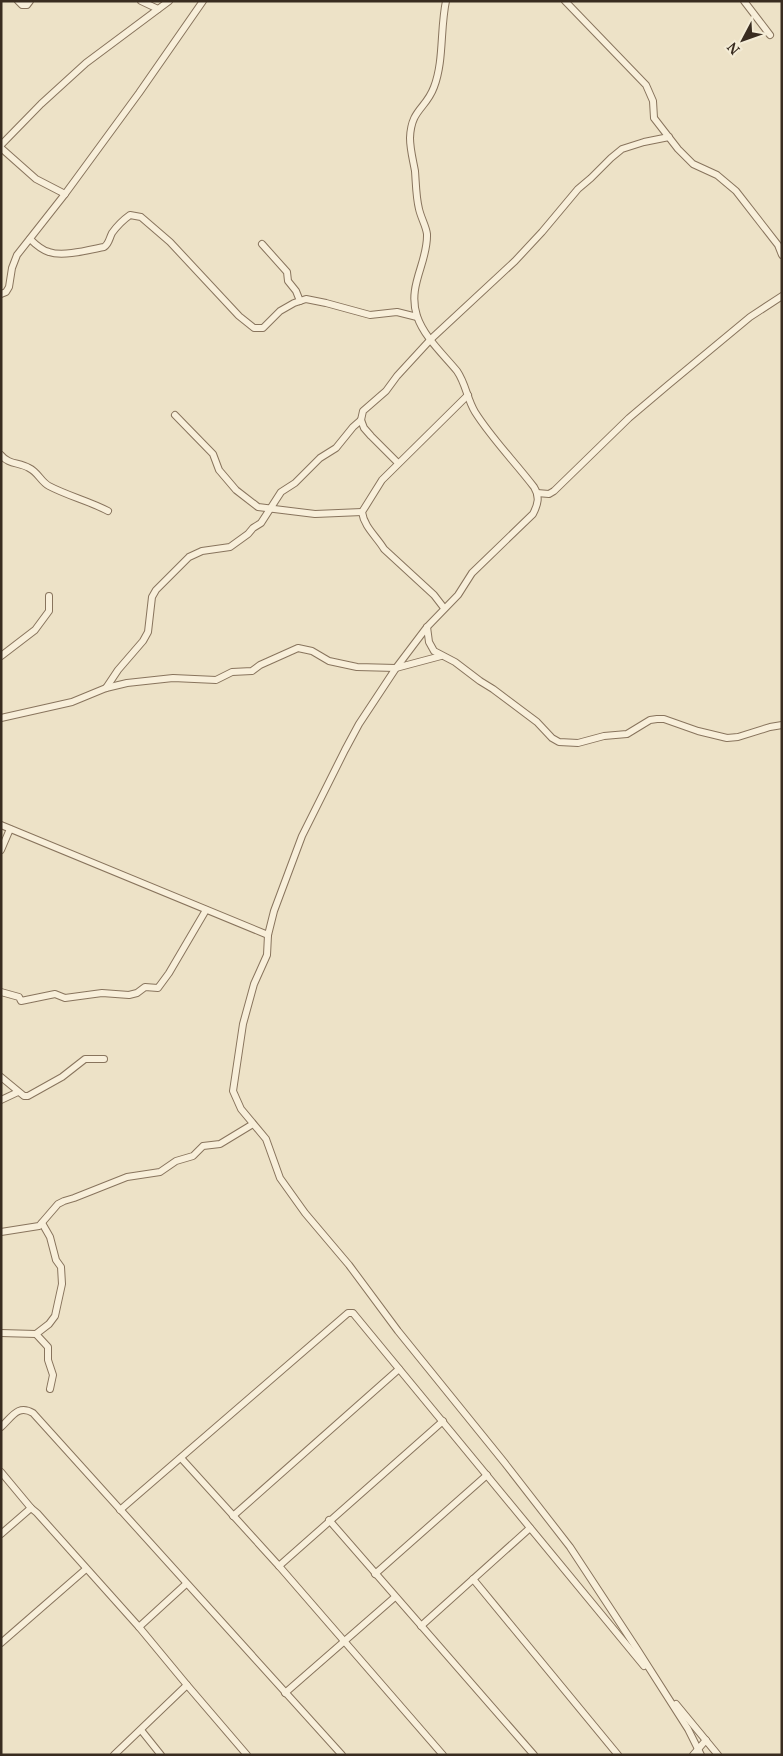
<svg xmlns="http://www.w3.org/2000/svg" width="783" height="1756" font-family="'PT Serif',serif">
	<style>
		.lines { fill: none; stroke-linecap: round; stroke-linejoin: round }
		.street-casing { stroke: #88745d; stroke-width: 8 }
		.street { stroke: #f8efda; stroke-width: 6 }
	</style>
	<rect width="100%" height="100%" fill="#ede2c7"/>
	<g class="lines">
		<g class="street-casing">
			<g id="street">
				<path d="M18 1 22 5H27L30 1"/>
				<path d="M141 1 158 9"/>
				<path d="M446 1C440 29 444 61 434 87 426 109 411 109 410 138 410 149 413 160 415 171 416 184 416 197 419 209 421 218 426 226 427 234 428 263 407 285 417 316 424 337 443 354 457 371 466 384 467 399 475 412 492 439 515 462 534 487 540 497 538 504 533 514L472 573 458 595 427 627 396 668 359 724 345 750 302 836 274 911 268 935 267 955 254 984 243 1024 233 1091 241 1109 266 1139 280 1178 305 1213 349 1265 398 1331 504 1462 570 1547 637 1649 688 1729 701 1755"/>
				<path d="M565 1 646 85 653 101 654 118 678 149 693 164 717 175 736 191 778 245 782 255"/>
				<path d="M744 1 770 35"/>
				<path d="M1 145 41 104 86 63 169 1"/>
				<path d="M1 148 36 179 65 194"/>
				<path d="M30 239C35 244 41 250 49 252 63 257 89 250 104 247 109 244 109 239 112 233 117 226 123 220 130 215L141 217 170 242 239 316 254 328H263L280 311 294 303 306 299 326 303 370 315 397 312 417 317"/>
				<path d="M262 244 287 272 288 281 296 291 300 301"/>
				<path d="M1 294 6 292 9 287 12 268 17 255 65 194 139 93 203 1"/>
				<path d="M175 415 213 454 219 470 236 490 258 507 315 514 362 512"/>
				<path d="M1 455C9 465 19 462 29 468 38 472 41 482 49 486 68 496 89 501 108 511"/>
				<path d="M398 463 371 436 364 428 361 420 363 411 386 391 397 376 431 339 515 261 542 232 578 189 591 178 611 158 622 149 644 142 669 137"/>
				<path d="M537 493 549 494 554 491 629 418 668 385 750 317 782 296"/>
				<path d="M444 608 434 595 384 549C377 537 364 527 362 512L382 480 468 395"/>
				<path d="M427 627 429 642 434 651 455 662 480 681 493 689 537 722 552 738 559 742 578 743 604 736 627 734 650 720 657 719H664L698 731 727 738 738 737 770 727 782 725"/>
				<path d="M1 656 35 630 49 611V596"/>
				<path d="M106 688 118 670 143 641 148 632 152 597 156 590 189 557 202 551 230 547 248 534 253 528 261 523 281 492 295 483 320 458 336 448 353 427 361 420"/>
				<path d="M1 718 72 702 106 688 127 683 173 678 216 680 232 672 252 671 260 665 298 648 312 651 329 661 357 667 396 668 441 656"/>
				<path d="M1 825 268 935"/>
				<path d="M1 850 10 829"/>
				<path d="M1 992 19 997 21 1001 55 994 65 998 102 993 129 995 137 993 145 987 158 988 169 973 206 910"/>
				<path d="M1 1077 24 1096H28L62 1077 85 1059H104"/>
				<path d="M1 1100 18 1092"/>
				<path d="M1 1232 39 1226 58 1204 64 1201 74 1198 127 1177 160 1172 176 1161 193 1156 203 1146 220 1144 253 1124"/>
				<path d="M1 1333 36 1334 48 1347V1360L53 1375 50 1389"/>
				<path d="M36 1334 49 1324 55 1316 62 1284 61 1267 56 1260 50 1237 42 1223"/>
				<path d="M1 1427C12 1417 18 1404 33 1413L342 1755"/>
				<path d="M181 1458 279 1566 443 1755"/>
				<path d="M1 1472 31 1508 37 1513 139 1627 187 1685 247 1755"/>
				<path d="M120 1510 348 1313H353L644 1666"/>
				<path d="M233 1516 399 1369"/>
				<path d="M329 1520 534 1755"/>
				<path d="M1 1534 31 1508"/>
				<path d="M279 1566 443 1421"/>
				<path d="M375 1574 487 1475"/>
				<path d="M473 1579 618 1755"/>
				<path d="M421 1626 530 1528"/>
				<path d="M139 1627 186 1584"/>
				<path d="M1 1643 86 1569"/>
				<path d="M285 1693 395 1597"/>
				<path d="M676 1704 718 1755"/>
				<path d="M141 1730 161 1755"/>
				<path d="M114 1755 187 1685"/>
				<path d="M693 1755 706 1740"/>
			</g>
		</g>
		<use href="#street" class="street"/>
	</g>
	<rect width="783" height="1756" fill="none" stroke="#392c20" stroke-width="5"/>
	<g transform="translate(743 40) rotate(229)" stroke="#f4ecd6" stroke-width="4" paint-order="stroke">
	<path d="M0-4L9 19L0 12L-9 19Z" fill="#392c20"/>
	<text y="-8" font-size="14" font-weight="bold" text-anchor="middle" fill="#392c20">N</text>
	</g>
</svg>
